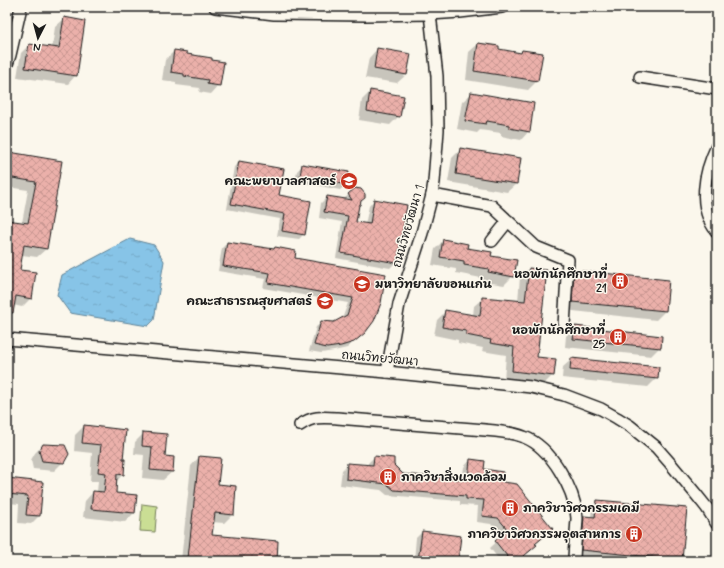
<svg xmlns="http://www.w3.org/2000/svg" width="724" height="568" font-family="Mynerve,'Playpen Sans Thai',sans-serif">
	<style>
		.pitch { fill: #cade94; stroke: #737d58 }
		.water { fill: url(#water-ripples); stroke: #5c8196 }
		.shadow { fill: #0003; fill-rule: evenodd }
		.building { fill: url(#building-cross-hatch); stroke: #1c1c1c }
		.lines { fill: none; stroke-linecap: round; stroke-linejoin: round }
		.minor-casing { stroke: #1c1c1c; stroke-width: 14 }
		.minor { stroke: #fbf7ec; stroke-width: 11 }
		.labels { text-anchor: middle; stroke-width: 3; stroke-linejoin: round; paint-order: stroke }
		.poi-label { font-size: 12px; font-weight: bold; fill: #1c1c1c; stroke: #fbf7ec; text-anchor: end }
		.street-label { font-size: 12px; fill: #1c1c1c; stroke: #fbf7ec }
	</style>
	<defs>
		<pattern id="water-ripples" width="26" height="14" patternUnits="userSpaceOnUse"><rect width="26" height="14" fill="#87c4e7"/><path d="M2 4q2-2 4 0t4 0M15 11q2-2 4 0t4 0" fill="none" stroke="#74a8c6"/></pattern>
		<pattern id="building-cross-hatch" width="8" height="8" patternUnits="userSpaceOnUse"><rect width="8" height="8" fill="#ebb0aa"/><path d="M0 0l8 8M0 8l8-8" fill="none" stroke="#c99792"/></pattern>
	</defs>
	<rect width="100%" height="100%" fill="#fbf7ec"/>
	<filter id="ink" filterUnits="userSpaceOnUse"><feTurbulence type="fractalNoise" baseFrequency=".025" numOctaves="2"/><feDisplacementMap in="SourceGraphic" scale="8" xChannelSelector="R" yChannelSelector="G"/><feConvolveMatrix kernelMatrix="1 2 1 2 8 2 1 2 1" color-interpolation-filters="sRGB"/></filter>
	<g filter="url(#ink)">
		<path class="pitch" d="M142 504 157 506 155 532 140 531Z"/>
		<path class="water" d="M130 239 154 245 164 261 154 320 148 326 70 313 57 295 62 275Z"/>
		<g class="shadow">
			<path d="M64 19 76 75 68 84 17 77 21 53 29 45 52 48 55 27Z"/>
			<path d="M478 44 498 50 519 54 522 51 542 54 537 81 528 90 466 80 469 52Z"/>
			<path d="M377 49 406 75 397 83 365 78 369 58Z"/>
			<path d="M174 51 186 55 219 85 211 94 199 92 200 88 176 85V82L162 80 165 60Z"/>
			<path d="M371 91 399 116 390 125 359 120 362 100Z"/>
			<path d="M471 94 529 131 521 140 501 136V133L480 130 477 133 457 129 462 102Z"/>
			<path d="M461 149 516 184 507 192 448 182 452 158Z"/>
			<path d="M10 153 60 161 46 249 37 257 22 255 19 271 31 298 22 307 13 305 12 312 7 318V221L22 223 28 190 7 187V155Z"/>
			<path d="M239 162 278 196 304 234 299 239 277 236 280 219 227 209 234 167Z"/>
			<path d="M303 165 347 177 343 181 346 185 340 190 295 181 297 171ZM300 170H302L301 181H299Z"/>
			<path d="M355 189 360 202 358 206 355 223 365 225 369 206 374 200 396 262 390 268 336 258 342 222 319 218 321 203 327 197 343 200Z"/>
			<path d="M444 240 490 256 513 276 504 285 480 281 481 278 456 273V269L432 265 435 249Z"/>
			<path d="M227 243 293 259 385 275 358 338 347 348 334 351 321 353 309 351 316 327 322 322 335 323 342 319 348 303 263 288 265 279 218 271 222 248Z"/>
			<path d="M529 269 536 358 553 375 544 384 504 380 506 355 482 351 483 348 458 343V340L434 335 437 320 446 311 473 316 474 306 483 298 518 301 520 277Z"/>
			<path d="M575 271 665 311 656 320 564 310 566 280Z"/>
			<path d="M575 327 660 347 651 356 565 347 566 336Z"/>
			<path d="M572 359 657 378 648 387 562 378 563 367Z"/>
			<path d="M84 426 122 459 123 474 116 482 114 494 136 496 134 513 125 522 83 517 85 501 93 492H97L98 481H90L92 453 74 451 75 435Z"/>
			<path d="M144 433 164 457 172 472 163 480 142 478 144 455 134 454 135 442Z"/>
			<path d="M43 445 63 462 54 471 33 469 31 460 35 453Z"/>
			<path d="M199 457 217 485 233 514 224 523 212 522 210 536 276 561H240L184 556 183 558 216 561H181L191 466Z"/>
			<path d="M374 457 393 465 403 475 462 481 464 467 470 460 502 483 552 529 517 561H500L490 548 502 537 491 524 477 522 478 506 460 505V501L387 495 381 490 340 485 342 470 348 464 368 465V463Z"/>
			<path d="M7 479 42 483 39 516 31 524 18 523 19 504 8 503 7 514Z"/>
			<path d="M598 501 681 560 680 561H630L576 556 579 523 585 517 591 518 592 506Z"/>
			<path d="M422 532 457 561H414L416 538Z"/>
		</g>
		<g class="building">
			<path d="M64 17 85 21 77 76 25 68 29 44 59 48Z"/>
			<path d="M478 43 499 46V49L521 53 522 50 543 53 538 81 474 71Z"/>
			<path d="M377 48 411 54 407 75 374 69Z"/>
			<path d="M174 50 187 52V54L212 58V60L224 62 220 86 207 84 208 80 184 76V74L171 72Z"/>
			<path d="M370 90 404 96 400 117 367 111Z"/>
			<path d="M471 92 534 103 530 132 509 128V125L487 121 486 124 465 121Z"/>
			<path d="M460 148 521 158 517 184 456 174Z"/>
			<path d="M9 152 62 161 47 249 24 245 20 270 36 272 32 299 16 296 13 313 7 312V220L28 223 36 182 7 177V164Z"/>
			<path d="M239 161 284 169 279 195 311 201 305 235 282 231 285 214 231 204Z"/>
			<path d="M302 164 349 172 348 178 344 180 347 185 300 176Z"/>
			<path d="M355 188 361 189 365 194V198L361 201 360 205H359L356 222 370 224 374 199 407 205 397 263 341 253 348 216 324 212 327 196 352 200 348 194Z"/>
			<path d="M443 239 468 244 467 248 492 252 491 256 517 260 514 277 488 272 489 269 464 265V261L440 257Z"/>
			<path d="M227 242 274 249 275 247 296 251 295 258 386 274 381 303 374 321 365 333 354 342 341 346 327 348 314 345 321 321 334 322 347 315 353 298 268 283 270 273 223 266Z"/>
			<path d="M529 268 547 270 537 357 556 359 554 376 512 371 514 347 490 343 491 340 466 335V331L442 327 445 310 480 316 482 297 525 301Z"/>
			<path d="M574 270 669 280 666 311 572 302Z"/>
			<path d="M575 326 662 336 661 348 573 339Z"/>
			<path d="M571 358 659 367 658 379 570 370Z"/>
			<path d="M84 425 126 430 123 459H125L124 475 117 474 116 493 137 495 135 513 91 509 93 491 104 492 106 473 98 472 101 445 82 443Z"/>
			<path d="M143 432 167 434 165 456 174 457 173 472 150 470 152 447 142 446Z"/>
			<path d="M43 444 65 445 69 454 64 463 42 461 39 451Z"/>
			<path d="M199 456 221 458 218 484 236 486 234 515 215 513 212 535 278 541 277 561H228L188 558Z"/>
			<path d="M374 456 394 458V465L403 474 468 480 470 459 485 461 484 469 503 472V482L517 484 553 529 535 544 537 545 518 561H511L495 541 508 530 498 518 482 516 484 500 466 499V496L394 490 387 484 346 479 347 463 373 465Z"/>
			<path d="M7 478 43 482 40 516 26 515 28 496 7 494Z"/>
			<path d="M597 500 687 508 682 560 581 550 584 516 595 517Z"/>
			<path d="M422 531 461 536 458 561H418Z"/>
		</g>
		<g class="lines">
			<g class="minor-casing">
				<g id="minor">
					<path d="M215 7 274 14 366 15 430 14 460 12 502 7"/>
					<path d="M7 64 10 55 21 7"/>
					<path d="M640 77 717 89"/>
					<path d="M717 146C704 173 697 207 717 232"/>
					<path d="M432 195 492 206 536 247 568 260 564 326"/>
					<path d="M492 241 508 221"/>
					<path d="M7 339 387 372 531 387 564 395 601 409 617 418 630 426 656 447 670 463 695 493 707 508 717 524"/>
					<path d="M387 372 399 304 422 233 432 195 434 182 438 130 437 76 430 14"/>
					<path d="M300 425C313 416 322 417 337 418L485 430C497 431 512 432 524 437 551 447 575 490 577 518 577 523 576 529 576 534 575 543 574 552 574 561"/>
				</g>
			</g>
			<use href="#minor" class="minor"/>
		</g>
	</g>
	<defs>
		<g id="university-disc" transform="scale(0.9)"><circle r="9.5" fill="#c8321e" stroke="#fbf7ec"/><path d="M0-5L7-2L0 1L-7-2ZM-4 1L0 2.5L4 1V4Q0 6-4 4Z" fill="#fff"/></g>
		<g id="building-disc" transform="scale(0.9)"><circle r="9.5" fill="#c8321e" stroke="#fbf7ec"/><path d="M-4-6H4V6H1V3H-1V6H-4ZM-2.5-4.3h1.7v1.8h-1.7ZM.8-4.3h1.7v1.8H.8ZM-2.5-1h1.7V.8h-1.7ZM.8-1h1.7V.8H.8Z" fill="#fff"/></g>
	</defs>
	<g fill-rule="evenodd">
		<use href="#university-disc" x="349" y="181"/>
		<use href="#building-disc" x="620" y="281"/>
		<use href="#university-disc" x="362" y="284"/>
		<use href="#university-disc" x="325" y="301"/>
		<use href="#building-disc" x="618" y="337"/>
		<use href="#building-disc" x="388" y="477"/>
		<use href="#building-disc" x="510" y="508"/>
		<use href="#building-disc" x="634" y="534"/>
	</g>
	<g class="labels">
		<g class="poi-label">
			<text x="336" y="185">คณะพยาบาลศาสตร์</text>
			<text x="607" y="278">หอพักนักศึกษาที่<tspan x="607" dy="14">21</tspan></text>
			<text x="375" y="288" text-anchor="start">มหาวิทยาลัยขอนแก่น</text>
			<text x="312" y="305">คณะสาธารณสุขศาสตร์</text>
			<text x="605" y="334">หอพักนักศึกษาที่<tspan x="605" dy="14">25</tspan></text>
			<text x="401" y="481" text-anchor="start">ภาควิชาสิ่งแวดล้อม</text>
			<text x="523" y="512" text-anchor="start">ภาควิชาวิศวกรรมเคมี</text>
			<text x="621" y="538">ภาควิชาวิศวกรรมอุตสาหการ</text>
		</g>
		<g class="street-label">
			<text transform="translate(408 226) rotate(-74)" y="4">ถนนวิทยวัฒนา 1</text>
			<text transform="translate(380 358) rotate(5)" y="4">ถนนวิทยวัฒนา</text>
		</g>
	</g>
	<rect width="724" height="568" fill="none" stroke="#fbf7ec" stroke-width="24"/>
	<rect x="12" y="12" width="700" height="544" fill="none" stroke="#1c1c1c" stroke-width="1.5" filter="url(#ink)"/>
	<g transform="translate(38 38) rotate(186)" stroke="#fbf7ec" stroke-width="3" paint-order="stroke">
	<path d="M0-3L7 15L0 10L-7 15Z" fill="#1c1c1c"/>
	<text y="-6" font-size="11" font-weight="bold" text-anchor="middle" fill="#1c1c1c">N</text>
	</g>
</svg>
